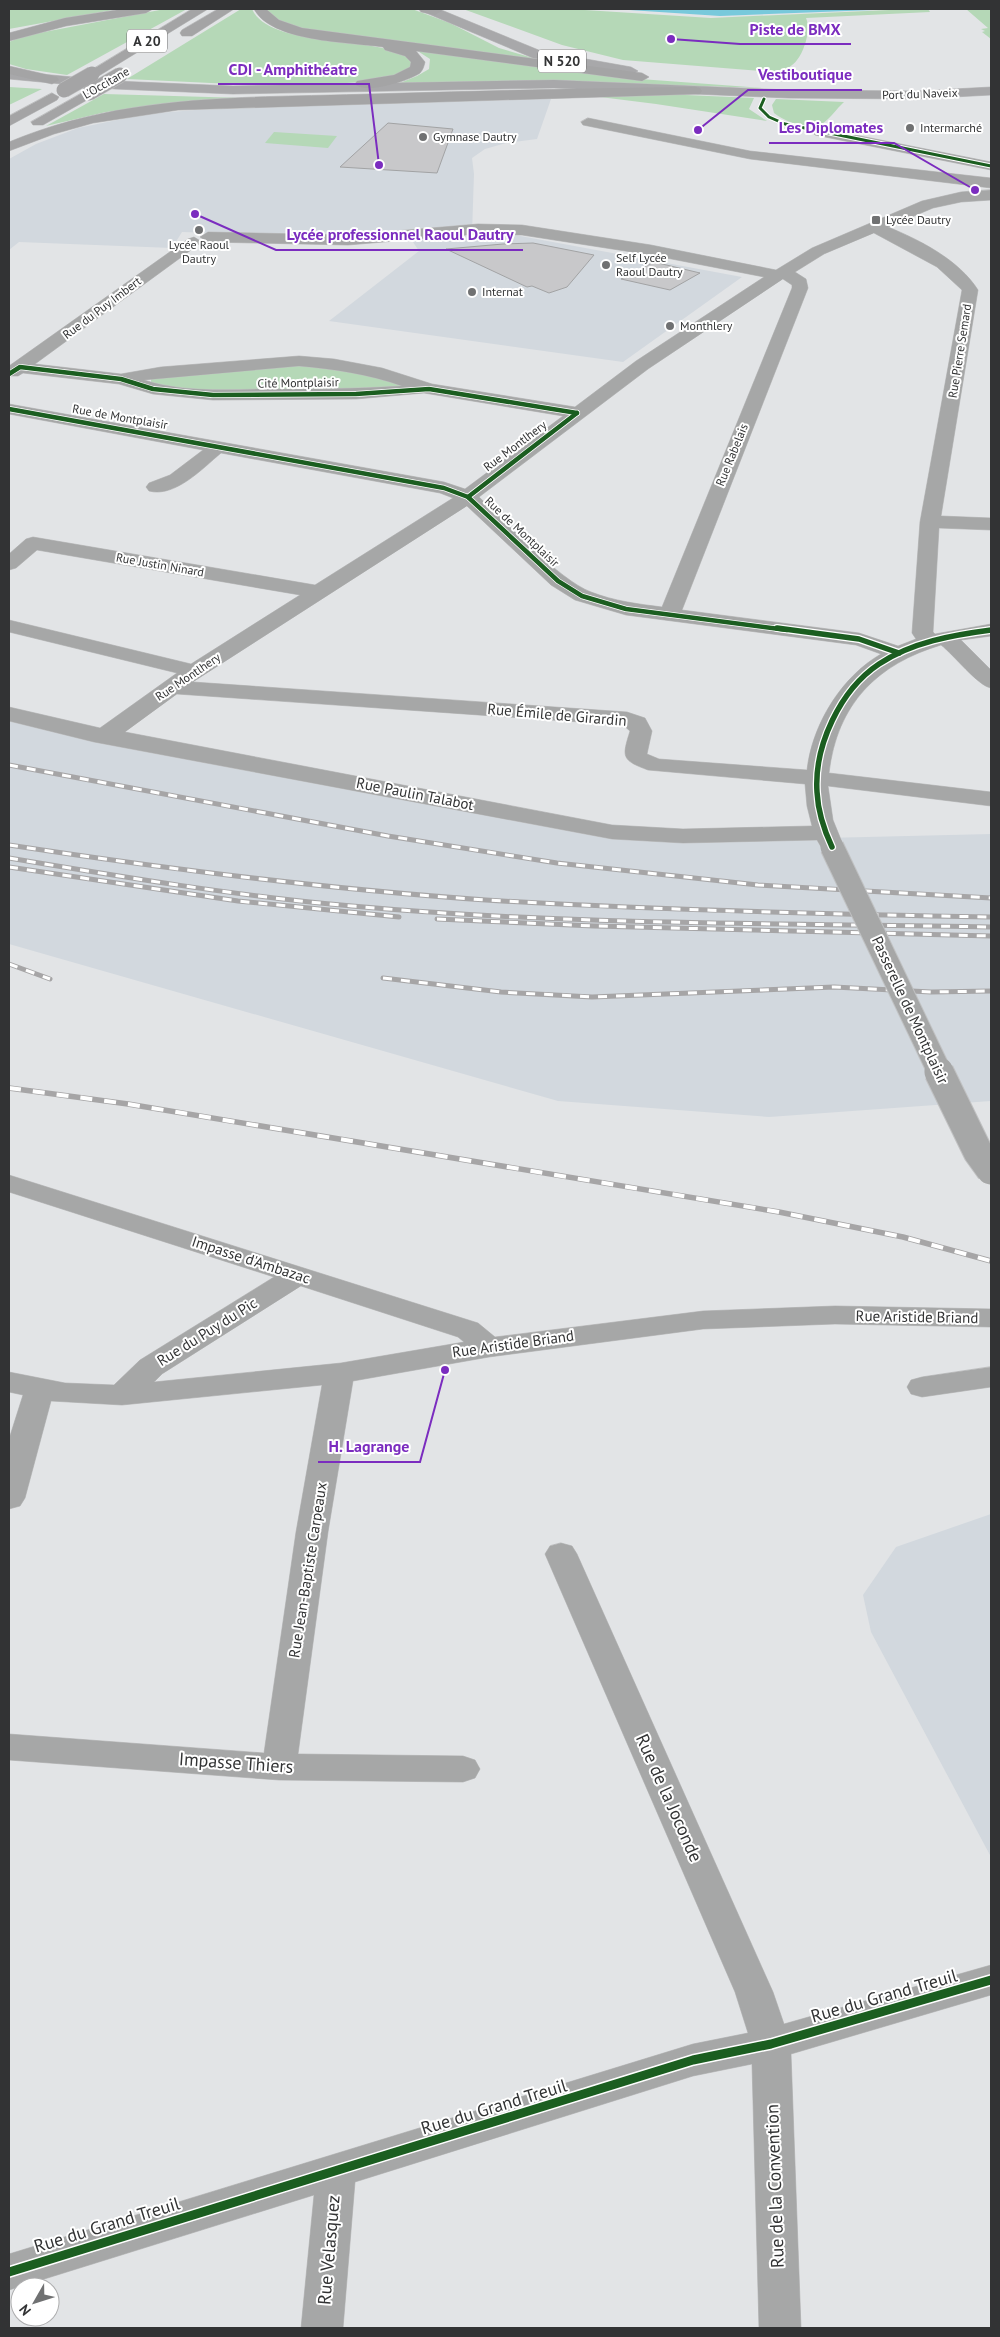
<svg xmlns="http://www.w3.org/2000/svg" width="1000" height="2337" font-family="'PT Sans',sans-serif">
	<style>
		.built { fill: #d2d8de }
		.green { fill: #b5d8b7 }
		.water { fill: #78c9db }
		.building { fill: #c8c8ca; stroke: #a2a3a4 }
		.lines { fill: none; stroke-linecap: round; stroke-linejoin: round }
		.minor-casing { stroke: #c0c1c2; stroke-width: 1 }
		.major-casing { stroke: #c0c1c2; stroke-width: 1 }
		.highway-casing { stroke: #c0c1c2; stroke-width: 1 }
		.minor { fill: #a6a7a7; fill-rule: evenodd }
		.major { fill: #a8a8aa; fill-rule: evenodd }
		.highway { fill: #a4a4a5; fill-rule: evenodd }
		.rail-far1-casing { stroke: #a6a5a6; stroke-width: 5 }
		.rail-casing { stroke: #a6a5a6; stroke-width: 5.5 }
		.rail-far1 { stroke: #fff; stroke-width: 3; stroke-dasharray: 9; stroke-linecap: butt }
		.rail { stroke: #fff; stroke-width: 4; stroke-dasharray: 12; stroke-linecap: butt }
		.minor-bridge-far1-casing { stroke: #c0c1c2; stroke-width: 25; stroke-linecap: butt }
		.minor-bridge-casing { stroke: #c0c1c2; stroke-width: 31; stroke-linecap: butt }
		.highway-bridge-casing { stroke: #c0c1c2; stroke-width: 16; stroke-linecap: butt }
		.minor-bridge-far1 { stroke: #a6a7a7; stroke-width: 23 }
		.minor-bridge { stroke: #a6a7a7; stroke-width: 29 }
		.highway-bridge { stroke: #a4a4a5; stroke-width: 15 }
		.cycleway-far3-casing { stroke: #fff; stroke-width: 5 }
		.cycleway-far2-casing { stroke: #fff; stroke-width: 6 }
		.cycleway-far1-casing { stroke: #fff; stroke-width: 8 }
		.cycleway-casing { stroke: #fff; stroke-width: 12 }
		.cycleway-far3 { stroke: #1b5e20; stroke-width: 3 }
		.cycleway-far2 { stroke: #1b5e20; stroke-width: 4.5 }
		.cycleway-far1 { stroke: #1b5e20; stroke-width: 5.5 }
		.cycleway { stroke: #1b5e20; stroke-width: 9 }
		.poi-dot { fill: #707172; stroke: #fff; stroke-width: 2 }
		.labels { text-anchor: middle; stroke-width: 4; stroke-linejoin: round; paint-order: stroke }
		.far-street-label { font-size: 12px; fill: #323334; stroke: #fff }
		.far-poi-label { font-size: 12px; fill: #323334; stroke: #fff; text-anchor: start }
		.shield { fill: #fff; stroke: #707071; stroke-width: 1 }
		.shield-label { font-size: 14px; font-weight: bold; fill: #323334 }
		.street-label { font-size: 15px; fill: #323334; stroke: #fff }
		.near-street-label { font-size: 18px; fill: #323334; stroke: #fff }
		.leader { fill: none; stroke: #7b2cbf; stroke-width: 2 }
		.callout-dot { fill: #7b2cbf; stroke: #fff; stroke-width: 2 }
		.callout-label { font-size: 16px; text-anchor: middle; font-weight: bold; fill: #7b2cbf; stroke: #fff; stroke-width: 4; stroke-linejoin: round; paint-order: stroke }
	</style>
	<rect width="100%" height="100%" fill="#e2e4e6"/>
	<g class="built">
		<path d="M531 97 551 99 537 139 506 143 485 149 472 158 474 174 472 233 515 235 742 277 623 362 329 321 419 251 405 230H392L334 237 182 232 172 248 19 242 9 250V159L36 144 78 128 146 114 195 110Z"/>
		<path d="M9 721 99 742 658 842 991 834V1101L769 1117 558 1101 9 944Z"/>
		<path d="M991 1514V1857L871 1632 863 1595 896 1547Z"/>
	</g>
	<g class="green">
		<path d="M9 9H119L9 29Z"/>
		<path d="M165 9H187L67 75 26 69 9 64V42L23 36Z"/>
		<path d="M241 9H252C269 49 375 34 411 59L412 66 409 69 380 81 330 84H232L127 79Z"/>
		<path d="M266 9H412L450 23 499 48 540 60 325 33C307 29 275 27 266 9Z"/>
		<path d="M463 9H569L711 18 911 9H928L930 12 806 18C811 29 805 50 797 60 793 66 783 71 777 75L772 72 623 60 562 45Z"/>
		<path d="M966 9H991V39L982 32 985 31 981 29 988 28Z"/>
		<path d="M416 50 640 79 763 88 532 81 395 85 417 76 429 69 430 59Z"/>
		<path d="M9 87 42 89 9 105Z"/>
		<path d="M104 94 244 98 106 112 46 126Z"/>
		<path d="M663 94 754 98 749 109 767 121 656 104 584 95Z"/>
		<path d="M776 99 844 102C837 108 827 123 818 126 806 130 784 121 774 113L772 105Z"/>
		<path d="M274 132 337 136 328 148 265 143Z"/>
		<path d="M295 364 339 368 403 384 405 387 211 392 151 384V379Z"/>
	</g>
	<path class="water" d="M614 9H899L720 16Z"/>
	<g class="building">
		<path d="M388 123 453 129 437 173 340 167Z"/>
		<path d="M533 243 594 255 567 287 549 293 532 286 527 287 446 249 503 244Z"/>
		<path d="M654 262 700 273 670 290 621 279Z"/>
	</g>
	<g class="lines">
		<g class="minor-casing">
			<g id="minor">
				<path d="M588 118 750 151 991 178V188L750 159 583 125 581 122Z"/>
				<path d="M820 128 991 162V170L815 135 813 132Z"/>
				<path d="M991 190V200L961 202 933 208 888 227C920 240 959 260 978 290L941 516 991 518V530L939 528 933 632 935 634 991 624V636L961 640 991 670V688C978 686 954 655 941 645 877 664 837 704 829 773L991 792V806L828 786 833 820 844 847 840 852 832 854 824 852 817 840 683 843 612 839 94 742 9 721V707L100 728 177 673 9 632V620L191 664 300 595 37 550 16 568 9 570V554L26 539 33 537 315 585 453 498 440 493 221 453C203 468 175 498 149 491L146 487 149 483 170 475 203 450 9 414V404L444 482 465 489 563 416 424 393 356 399 213 400 153 394 119 384 23 373 18 376H9V366L188 239 194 237 202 242 35 364 121 374 161 367 299 356 334 359 382 368 432 384 575 407 636 361 764 277 651 255 522 235 478 234 348 245 208 242 200 237 208 232 348 235 478 224 522 225 651 245 776 270 812 248 922 201 961 192ZM874 233 937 267 962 290 920 522 912 633 916 639 898 646 859 633 682 610 808 288 806 279 795 272 824 254ZM783 279 792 285V288L662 607C638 604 614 601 591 592 559 580 506 522 479 497L648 369ZM299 366C334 369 368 374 402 386 355 389 308 389 261 389 223 390 181 392 144 380ZM467 506 551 585 575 600 626 615 856 645 881 654C841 677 812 725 807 770L659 759 647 754 652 731 645 718 627 712 193 682ZM177 694 623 725 630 731C622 757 621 760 648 770L805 784 807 806 812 826 683 829 612 825 125 732Z"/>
				<path d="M9 1175 478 1323 495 1337 703 1311 835 1306 991 1309V1327L835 1324 703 1329 489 1357 353 1381 328 1532 298 1754 463 1756 475 1760 480 1769 475 1778 463 1782 279 1780 9 1760V1734L264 1753 296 1532 322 1385 122 1405 51 1401 25 1498 20 1506 9 1509V1439L23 1395 9 1392V1372L65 1383 114 1385 140 1360 274 1277 9 1192ZM301 1286 458 1337 464 1342 341 1363 154 1382 162 1374Z"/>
				<path d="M991 1367V1387L922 1397 911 1394 907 1387 911 1380 922 1377Z"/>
				<path d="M561 1543 572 1546 577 1554 773 1992 784 2024 991 1965V1995L791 2054 801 2328H759L752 2064 693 2076 355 2182 343 2328H301L314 2195 9 2290V2254L693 2044 748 2033 735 1992 545 1554 550 1546Z"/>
			</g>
		</g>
		<g class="major-casing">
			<g id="major">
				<path d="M423 9H439L541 51 631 67 638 71 631 75 533 58 424 12Z"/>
				<path d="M9 71 115 81 233 86 554 80 788 90 916 91 991 87V95L916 99 788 98 554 88 233 94 115 89 9 79Z"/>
			</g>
		</g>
		<g class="highway-casing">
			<g id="highway">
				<path d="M123 9H153L146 13 66 26 9 41V33L65 18Z"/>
				<path d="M192 9H208L97 77H87L85 74Z"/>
				<path d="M218 9H234L192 36H182L180 33 182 30Z"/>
				<path d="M254 9H266L279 20 302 28 642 73 649 77 642 81 416 51 425 62C424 66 423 70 420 73 409 81 364 95 355 84L357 81 394 75 410 67 411 62 405 56 385 50 383 47C348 42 271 42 254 9Z"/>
				<path d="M419 9H440L442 11 435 15 421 12Z"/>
				<path d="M9 66 57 77 59 80 52 84 9 74Z"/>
				<path d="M695 87 700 88 702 91 700 94 178 110 93 123 54 134 9 151V142C127 93 244 98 370 94 478 91 587 88 695 87Z"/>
				<path d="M89 89 96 93 94 96 43 125H33L31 122Z"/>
				<path d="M52 93 59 97 57 100 9 126V116Z"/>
			</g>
		</g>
		<use href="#minor" class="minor"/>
		<use href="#major" class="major"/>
		<use href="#highway" class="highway"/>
		<g class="rail-far1-casing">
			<g id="rail-far1">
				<path d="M9 765 388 836 557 863 758 885 991 898"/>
				<path d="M9 845C167 869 326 889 486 900 654 910 823 914 991 917"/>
				<path d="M9 858C123 877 237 896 352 906 564 925 778 923 991 927"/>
				<path d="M9 867 238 901 399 917"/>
				<path d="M437 919 594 926 991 936"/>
				<path d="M9 964 50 979"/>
				<path d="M383 978 501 992 592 997 834 987 931 992 991 991"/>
			</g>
		</g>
		<g class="rail-casing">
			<path id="rail" d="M9 1088 128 1104 779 1212 903 1237 991 1261"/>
		</g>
		<use href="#rail-far1" class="rail-far1"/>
		<use href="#rail" class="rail"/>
		<g class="minor-bridge-far1-casing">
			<path id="minor-bridge-far1" d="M832 847 940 1073"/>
		</g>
		<g class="minor-bridge-casing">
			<path id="minor-bridge" d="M939 1072 978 1152 991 1170"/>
		</g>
		<g class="highway-bridge-casing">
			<g id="highway-bridge">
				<path d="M64 90 92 74"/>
				<path d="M89 93 120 75"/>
			</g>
		</g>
		<use href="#minor-bridge-far1" class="minor-bridge-far1"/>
		<use href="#minor-bridge" class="minor-bridge"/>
		<use href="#highway-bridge" class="highway-bridge"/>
		<g class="cycleway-far3-casing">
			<path id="cycleway-far3" d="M764 99 760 108 769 117 785 124 991 166"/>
		</g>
		<g class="cycleway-far2-casing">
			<g id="cycleway-far2">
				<path d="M9 374 20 367 121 379 153 389 213 395 356 394 429 389 577 413"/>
				<path d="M9 409 444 488 468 497 558 581 582 596 626 609 787 630"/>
				<path d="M468 497 577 413"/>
			</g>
		</g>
		<g class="cycleway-far1-casing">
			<g id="cycleway-far1">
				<path d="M777 628 859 639 899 653"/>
				<path d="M832 847C824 830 818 812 817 792 814 746 840 690 879 664 912 642 953 635 991 630"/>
			</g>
		</g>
		<g class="cycleway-casing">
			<path id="cycleway" d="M9 2272 693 2060 771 2044 991 1980"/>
		</g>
		<use href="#cycleway-far3" class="cycleway-far3"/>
		<use href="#cycleway-far2" class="cycleway-far2"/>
		<use href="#cycleway-far1" class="cycleway-far1"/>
		<use href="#cycleway" class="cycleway"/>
	</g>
	<g class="poi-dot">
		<circle cx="910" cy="128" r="5"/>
		<circle cx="423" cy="137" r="5"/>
		<rect x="871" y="215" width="10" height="10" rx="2.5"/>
		<circle cx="199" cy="230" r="5"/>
		<circle cx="606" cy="265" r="5"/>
		<circle cx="472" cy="292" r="5"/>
		<circle cx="670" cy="326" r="5"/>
	</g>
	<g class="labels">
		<g class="far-street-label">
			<text transform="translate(106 83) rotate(-30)" y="4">L'Occitane</text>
			<text transform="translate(920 94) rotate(-2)" y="4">Port du Naveix</text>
			<text transform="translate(102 308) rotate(-37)" y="4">Rue du Puy Imbert</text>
			<text transform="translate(960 351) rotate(-81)" y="4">Rue Pierre Semard</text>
			<text transform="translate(298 383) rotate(-1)" y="4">Cité Montplaisir</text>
			<text transform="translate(120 417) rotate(10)" y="4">Rue de Montplaisir</text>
			<text transform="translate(515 446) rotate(-37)" y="4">Rue Montlhery</text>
			<text transform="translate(732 455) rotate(-68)" y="4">Rue Rabelais</text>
			<text transform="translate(522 532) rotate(43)" y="4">Rue de Montplaisir</text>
			<text transform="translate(160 565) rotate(10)" y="4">Rue Justin Ninard</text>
			<text transform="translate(188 677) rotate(-34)" y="4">Rue Montlhery</text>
		</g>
		<g class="far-poi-label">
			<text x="920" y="132">Intermarché</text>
			<text x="433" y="141">Gymnase Dautry</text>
			<text x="886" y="224">Lycée Dautry</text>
			<text x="199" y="249" text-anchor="middle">Lycée Raoul<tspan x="199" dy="14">Dautry</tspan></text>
			<text x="616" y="262">Self Lycée<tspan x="616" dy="14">Raoul Dautry</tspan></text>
			<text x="482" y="296">Internat</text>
			<text x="680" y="330">Monthlery</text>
		</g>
		<g class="shield">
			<rect x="127" y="29.5" width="40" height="23" rx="4"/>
			<rect x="538" y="49.5" width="48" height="23" rx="4"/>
		</g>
		<g class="shield-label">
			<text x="147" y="46">A 20</text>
			<text x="562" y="66">N 520</text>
		</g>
		<g class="street-label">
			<text transform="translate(557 715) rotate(5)" y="5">Rue Émile de Girardin</text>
			<text transform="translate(415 794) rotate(11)" y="5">Rue Paulin Talabot</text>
			<text transform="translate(910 1010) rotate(65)" y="5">Passerelle de Montplaisir</text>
			<text transform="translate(251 1260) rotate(18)" y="5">Impasse d'Ambazac</text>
			<text transform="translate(917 1317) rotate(1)" y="5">Rue Aristide Briand</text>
			<text transform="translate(207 1332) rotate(-32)" y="5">Rue du Puy du Pic</text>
			<text transform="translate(513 1344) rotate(-8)" y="5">Rue Aristide Briand</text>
			<text transform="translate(308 1570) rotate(-81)" y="5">Rue Jean-Baptiste Carpeaux</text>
		</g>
		<g class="near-street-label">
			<text transform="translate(236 1763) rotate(4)" y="6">Impasse Thiers</text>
			<text transform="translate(669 1798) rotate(66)" y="6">Rue de la Joconde</text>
			<text transform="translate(884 1996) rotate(-16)" y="6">Rue du Grand Treuil</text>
			<text transform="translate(494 2107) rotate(-17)" y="6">Rue du Grand Treuil</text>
			<text transform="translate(775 2186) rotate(-92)" y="6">Rue de la Convention</text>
			<text transform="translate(107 2225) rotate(-17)" y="6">Rue du Grand Treuil</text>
			<text transform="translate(329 2250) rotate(-85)" y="6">Rue Velasquez</text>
		</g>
	</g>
	<path class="leader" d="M671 39L740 44H851M379 165L369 84H218M698 130L748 90H862M975 190L894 143H769M195 214L276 250H523M445 1370L420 1462H318"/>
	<g class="callout-dot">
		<circle cx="671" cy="39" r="5"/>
		<circle cx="379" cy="165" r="5"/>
		<circle cx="698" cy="130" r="5"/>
		<circle cx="975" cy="190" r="5"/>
		<circle cx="195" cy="214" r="5"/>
		<circle cx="445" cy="1370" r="5"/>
	</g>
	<g class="callout-label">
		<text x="795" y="35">Piste de BMX</text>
		<text x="293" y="75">CDI - Amphithéatre</text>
		<text x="805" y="80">Vestiboutique</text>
		<text x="831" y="133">Les Diplomates</text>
		<text x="400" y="240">Lycée professionnel Raoul Dautry</text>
		<text x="369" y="1452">H. Lagrange</text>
	</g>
	<rect width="1000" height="2337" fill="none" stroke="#323334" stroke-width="20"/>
	<g transform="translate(35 2302) rotate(231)"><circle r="24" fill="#ffffff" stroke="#adadae"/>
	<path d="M0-4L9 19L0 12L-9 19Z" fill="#707172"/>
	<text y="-8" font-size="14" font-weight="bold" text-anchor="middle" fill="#323334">N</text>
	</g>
</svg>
